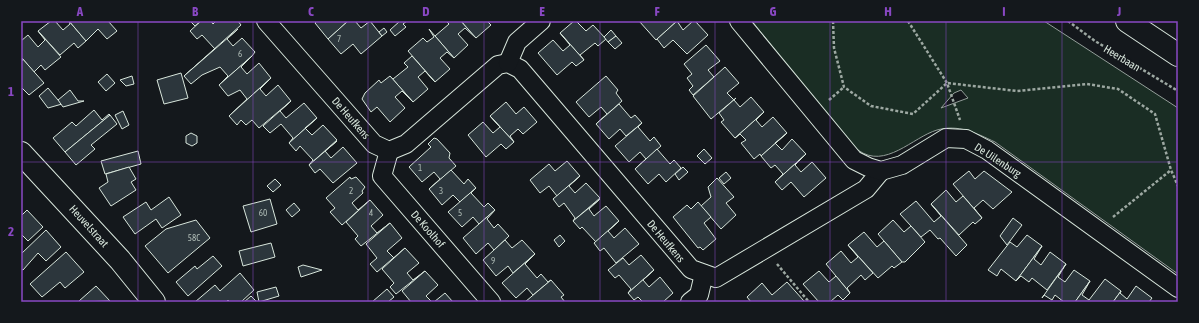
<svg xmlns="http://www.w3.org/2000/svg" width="1199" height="323" font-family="'Asap Condensed',sans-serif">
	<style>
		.green { fill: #1a2d24; stroke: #939e99; fill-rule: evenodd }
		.building { fill: #2c363c; stroke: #d8e6dc }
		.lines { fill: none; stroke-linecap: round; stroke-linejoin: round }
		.minor-casing { stroke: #d8e6dc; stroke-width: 20 }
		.tertiary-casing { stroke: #d8e6dc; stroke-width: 24 }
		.secondary-casing { stroke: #d8e6dc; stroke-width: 24 }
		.path { stroke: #9da8a2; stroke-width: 2.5; stroke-dasharray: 3 2; stroke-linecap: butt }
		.minor { stroke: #14181c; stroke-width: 18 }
		.tertiary { stroke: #14181c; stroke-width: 22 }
		.secondary { stroke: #14181c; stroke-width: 22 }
		.grid { fill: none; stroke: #8948c3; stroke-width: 1; stroke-opacity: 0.55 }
		.labels { text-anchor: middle; stroke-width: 3; stroke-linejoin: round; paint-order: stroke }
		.number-label { font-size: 9px; fill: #adbab4 }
		.street-label { font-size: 11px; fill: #d8e6dc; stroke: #14181c }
		.neatline { fill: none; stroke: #8948c3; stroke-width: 1.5 }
		.grid-label { font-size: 13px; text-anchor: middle; font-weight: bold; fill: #8948c3 }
	</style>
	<rect width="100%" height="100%" fill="#14181c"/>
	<path class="green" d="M752 21H1044L1178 108V274L995 142C976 133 958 124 937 130 913 137 885 170 858 150 853 146 848 140 843 136ZM961 90 968 98 941 108 954 93Z"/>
	<g class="building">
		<path d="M51 21H55L63 30 70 24 69 21 86 41 78 48 74 43 60 55 38 31Z"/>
		<path d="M69 21H108L117 31 107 39 98 29 86 41Z"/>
		<path d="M190 21H201L195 26Z"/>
		<path d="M201 21H211L213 24 216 21H238L241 25 184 76 215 49 202 35 197 39 190 31Z"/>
		<path d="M317 21H348L328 39 315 23Z"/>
		<path d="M348 21H355L361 28 370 21 382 36 361 54 353 44 341 54 328 39Z"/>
		<path d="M400 21H407L403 24 406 27 395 36 390 30Z"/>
		<path d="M446 21H461L476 38 465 28 458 34 468 45 454 58 435 36 449 24Z"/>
		<path d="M461 21H487L491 25 476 38Z"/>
		<path d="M574 21H576L586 31 593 25 606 39 598 46 595 43 580 55 584 60 560 33Z"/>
		<path d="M639 21H677L656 40Z"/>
		<path d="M677 21 683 30 693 21H695L708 35 687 54 673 40 664 48 657 39 656 40Z"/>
		<path d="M384 28 387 32 382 36 379 32Z"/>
		<path d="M238 29 227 39 233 46 242 38 255 52 252 56 219 85 228 76 220 67 202 75 191 84 184 76Z"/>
		<path d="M429 29 454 58 447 52 440 58 450 69 435 82 408 51 423 38 427 42 434 37Z"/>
		<path d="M611 30 616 36 608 42 604 37Z"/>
		<path d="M38 31 61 57 45 70 41 65 34 72 21 57V41L28 35 38 47 45 40Z"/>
		<path d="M560 33 584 60 576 66 572 62 557 75 538 53 553 40 563 51 570 45Z"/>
		<path d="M616 36 622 43 615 49 608 42Z"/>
		<path d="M706 45 720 61 708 70 714 77 693 95 689 90 693 86 687 78 692 74 684 64Z"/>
		<path d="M252 56 241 67 247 74 259 63 271 78 229 116 247 99 240 90 228 96 219 85Z"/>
		<path d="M412 56 435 82 425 71 418 77 428 89 413 102 390 76 393 79 408 67 404 63Z"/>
		<path d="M21 57 44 83 29 95 21 87V61L23 60Z"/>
		<path d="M725 67 739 83 727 93 734 100 736 98 711 119 693 96Z"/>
		<path d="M181 73 188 98 164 104 157 80Z"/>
		<path d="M107 74 115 83 106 91 98 82Z"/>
		<path d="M132 76 134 84 126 86 120 80Z"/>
		<path d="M390 76 413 102 402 91 395 97 405 108 390 122 377 107 371 112 362 99 365 93 379 80 381 83Z"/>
		<path d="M606 76 618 90 616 93 622 101 596 124 607 114 601 107 589 117 576 102Z"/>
		<path d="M271 78 260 89 266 96 278 85 291 101 259 128 252 120 246 125 241 120 237 125 229 116Z"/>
		<path d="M48 88 58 100 62 104 48 108 39 96Z"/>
		<path d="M70 90 78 101H84L63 107 58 100Z"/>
		<path d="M751 97 764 112 735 138 721 122 724 120 719 113 736 98 734 100 740 107Z"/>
		<path d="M291 101 280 111 286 118 304 103 317 118 289 143 293 138 281 124 270 133 263 126Z"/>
		<path d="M506 102 516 114 524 107 537 122 523 134 518 129 510 136 514 142 490 116Z"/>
		<path d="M619 104 631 118 635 115 642 123 626 136 620 129 609 139 596 124Z"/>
		<path d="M94 110 102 120 109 114 110 115 65 152 53 138 72 122 76 126Z"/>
		<path d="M123 111 129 125 122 129 115 115Z"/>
		<path d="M764 112 756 120 762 127 773 117 787 133 761 156 760 154 754 159 741 143 746 140 740 134 735 138Z"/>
		<path d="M110 115 117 124 91 145 95 149 76 165 65 152Z"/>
		<path d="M490 116 514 142 506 149 501 144 486 157 468 135 483 122 493 133 500 127Z"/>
		<path d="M317 118 305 128 312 135 323 125 337 140 309 165 313 160 300 146 296 151 289 143Z"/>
		<path d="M642 123 638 127 650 141 654 137 661 146 635 169 646 159 640 152 629 162 615 146Z"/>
		<path d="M191 133 197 136V143L192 146 186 143V136Z"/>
		<path d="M787 133 775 143 782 150 792 139 806 154 775 182 783 174 775 165 771 168 761 156Z"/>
		<path d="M434 138 437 139 450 153 449 158 456 166 429 189 440 179 434 172 422 182 409 167 431 147 428 144Z"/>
		<path d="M337 141 325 151 331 158 343 147 357 163 333 183 320 169 315 173 309 165Z"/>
		<path d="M657 149 670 164 674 160 681 168 666 182 659 174 648 184 635 169Z"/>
		<path d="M704 149 712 158 705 164 697 156Z"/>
		<path d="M138 151 141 164 105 174 101 161Z"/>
		<path d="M806 154 795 165 801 172 812 162 826 178 804 197 791 182 782 190 775 182Z"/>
		<path d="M567 161 580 176 557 196 549 186 540 193 530 180 549 164 555 171Z"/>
		<path d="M129 167 136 179 131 182 136 190 111 206 99 188 108 182 106 174Z"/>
		<path d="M683 167 688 172 679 180 675 174Z"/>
		<path d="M451 170 464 184 468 179 476 188 460 202 453 195 442 205 429 189Z"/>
		<path d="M969 171 975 179 984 171 1012 192 993 209 983 200 974 208 982 218 953 184Z"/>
		<path d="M726 172 731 178 724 184 719 178Z"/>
		<path d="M580 176 569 186 575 193 586 183 600 198 573 221 575 218 564 203 559 207 553 199Z"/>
		<path d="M350 177 351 179 356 177 365 187 362 191 363 193 352 203 358 210 370 200 342 225 330 212 335 208 326 198Z"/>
		<path d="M717 178 734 197 726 203 736 215 721 229 701 206 711 197 708 187Z"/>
		<path d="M275 179 281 185 273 192 267 186Z"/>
		<path d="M476 188 471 193 484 207 488 203 495 210 479 224 473 217 462 227 448 212Z"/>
		<path d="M946 190 956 202 963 196 982 218 975 224 973 222 959 235 931 204Z"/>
		<path d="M169 197 181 215 162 228 156 219 135 234 123 217 146 202 151 210Z"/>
		<path d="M270 199 277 224 251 232 243 206Z"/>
		<path d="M600 199 589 209 594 216 606 206 619 221 596 242 582 227 580 229 573 221Z"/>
		<path d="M370 200 383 215 371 226 377 233 390 223 361 246 355 239 358 236 346 222Z"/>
		<path d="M916 201 934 222 941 216 931 204 967 245 956 256 940 238 938 239 930 230 921 237 900 214Z"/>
		<path d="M698 202 711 217 704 223 716 239 703 250 700 247 698 248 673 217 687 205 691 209Z"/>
		<path d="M294 203 300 210 292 217 286 210Z"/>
		<path d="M27 210 43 227 28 241 21 234V216Z"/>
		<path d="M495 210 487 219 494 228 498 224 509 236 494 250 488 243 476 254 463 238Z"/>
		<path d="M1013 218 1022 225 1007 245 1000 236Z"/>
		<path d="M196 220 210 238 168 273 145 246 166 229Z"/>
		<path d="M893 220 904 232 911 226 925 242 905 262H902L878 234Z"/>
		<path d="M619 221 608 231 614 238 625 228 639 244 616 263 604 248 600 251 594 243Z"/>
		<path d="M390 223 402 238 387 251 394 258 405 248 377 272 370 264 377 258 366 244Z"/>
		<path d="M46 230 61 247 46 261 38 253 23 270 21 269V254Z"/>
		<path d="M864 232 877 247 884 241 902 262 894 268 892 266 878 278 848 245Z"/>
		<path d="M560 235 565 241 559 247 554 240Z"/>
		<path d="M1027 235 1042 246 1016 281 1001 269 997 276 988 270 1010 242 1017 247Z"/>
		<path d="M505 240 512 248 522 240 535 254 513 273 508 266 496 276 483 260Z"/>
		<path d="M271 243 275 257 243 266 239 251Z"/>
		<path d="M848 245 873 273 865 280 861 275 847 288 850 293 826 264 841 251 851 263 858 257Z"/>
		<path d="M1042 246 1034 259 1041 265 1050 252 1066 264 1047 290 1032 278 1029 282 1021 276 1016 281Z"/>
		<path d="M405 248 419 263 407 273 413 280 425 271 396 294 390 287 394 283 382 269Z"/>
		<path d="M66 252 84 272 65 288 60 282 42 297 30 284Z"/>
		<path d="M535 254 525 264 537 278 541 274 548 282 551 280 533 295 527 288 516 298 502 283Z"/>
		<path d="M641 255 654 270 628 293 631 289 619 275 615 278 608 270 623 258 629 265Z"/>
		<path d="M213 256 222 266 188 296 176 282 195 266 197 269Z"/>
		<path d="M1066 264 1058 277 1065 282 1074 270 1090 281 1075 302H1064L1055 295 1052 300 1044 295 1042 298Z"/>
		<path d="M303 265 322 270 301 277 298 267Z"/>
		<path d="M654 270 643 280 649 287 660 277 673 293 663 302H643L638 297 634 300 628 293Z"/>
		<path d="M425 271 438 285 426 296 432 302H411L402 291Z"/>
		<path d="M819 271 829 282 836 276 850 293 843 300 838 295 830 302H819L803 284Z"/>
		<path d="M240 273 254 290 241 302H230L228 300 226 302H195L215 285 220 291Z"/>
		<path d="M1105 279 1121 291 1113 302H1075L1090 281 1082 295 1089 300Z"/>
		<path d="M551 280 564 295 561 297 565 302H525Z"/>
		<path d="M787 282 804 301 802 302H751L747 297 762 283 772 295Z"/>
		<path d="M96 286 110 301 79 302V301Z"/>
		<path d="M1136 286 1152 298 1149 302H1113L1121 291 1120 293 1127 299Z"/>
		<path d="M276 287 279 296 259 302 257 292Z"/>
		<path d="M387 289 394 297 388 302H372Z"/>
		<path d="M445 293 453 302H434Z"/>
		<path d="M251 296 257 302H244Z"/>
	</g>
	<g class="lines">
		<g class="minor-casing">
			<g id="minor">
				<path d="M266 21 374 144 389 151 406 144 498 65 508 63 520 69 691 269 716 278 866 189 881 171"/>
				<path d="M739 21 854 160 868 167 881 171 902 165 946 138 966 139 987 150 1178 288"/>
				<path d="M508 63 517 42 541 21"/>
				<path d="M389 151 382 176 491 302"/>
				<path d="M690 302 699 295 704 274"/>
			</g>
		</g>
		<g class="tertiary-casing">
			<path id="tertiary" d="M21 153 120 260 154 302"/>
		</g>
		<g class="secondary-casing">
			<path id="secondary" d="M1127 21 1178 55"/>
		</g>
		<g class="path">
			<path d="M833 21 834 48 844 87 871 106 913 114 947 83 1017 91 1087 84 1118 89 1155 114 1171 170 1178 186"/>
			<path d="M908 21 947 83 960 120"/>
			<path d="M1068 21 1095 41 1178 91"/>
			<path d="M829 100 844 87"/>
			<path d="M1113 217 1171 170"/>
			<path d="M777 264 809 302"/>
		</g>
		<use href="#minor" class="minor"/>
		<use href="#tertiary" class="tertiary"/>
		<use href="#secondary" class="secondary"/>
	</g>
	<path class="grid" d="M138 21V302M253 21V302M368 21V302M484 21V302M600 21V302M715 21V302M830 21V302M946 21V302M1062 21V302M21 162H1178"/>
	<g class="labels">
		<g class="number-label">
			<text x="339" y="42">7</text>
			<text x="240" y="57">6</text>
			<text x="420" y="171">1</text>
			<text x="351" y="194">2</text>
			<text x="441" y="194">3</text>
			<text x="263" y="216">60</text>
			<text x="371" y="216">4</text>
			<text x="460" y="216">5</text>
			<text x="194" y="241">58C</text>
			<text x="493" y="264">9</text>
		</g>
		<g class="street-label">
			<text transform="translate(1122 58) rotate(31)" y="4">Heerbaan</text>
			<text transform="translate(351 118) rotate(49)" y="4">De Heufkens</text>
			<text transform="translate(998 160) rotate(33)" y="4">De Uilenburg</text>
			<text transform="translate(89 226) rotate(48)" y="4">Heuvelstraat</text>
			<text transform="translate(428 229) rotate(49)" y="4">De Koolhof</text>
			<text transform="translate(666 241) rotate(50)" y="4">De Heufkens</text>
		</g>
	</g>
	<rect width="1199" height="323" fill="none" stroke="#14181c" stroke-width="44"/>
	<rect x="22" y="22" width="1155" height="279" class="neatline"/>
	<g class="grid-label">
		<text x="80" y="16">A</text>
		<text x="195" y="16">B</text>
		<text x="311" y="16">C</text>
		<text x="426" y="16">D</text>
		<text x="542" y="16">E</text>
		<text x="657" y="16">F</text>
		<text x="773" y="16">G</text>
		<text x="888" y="16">H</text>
		<text x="1004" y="16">I</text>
		<text x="1119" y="16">J</text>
		<text x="11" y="96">1</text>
		<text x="11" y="236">2</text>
	</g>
</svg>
